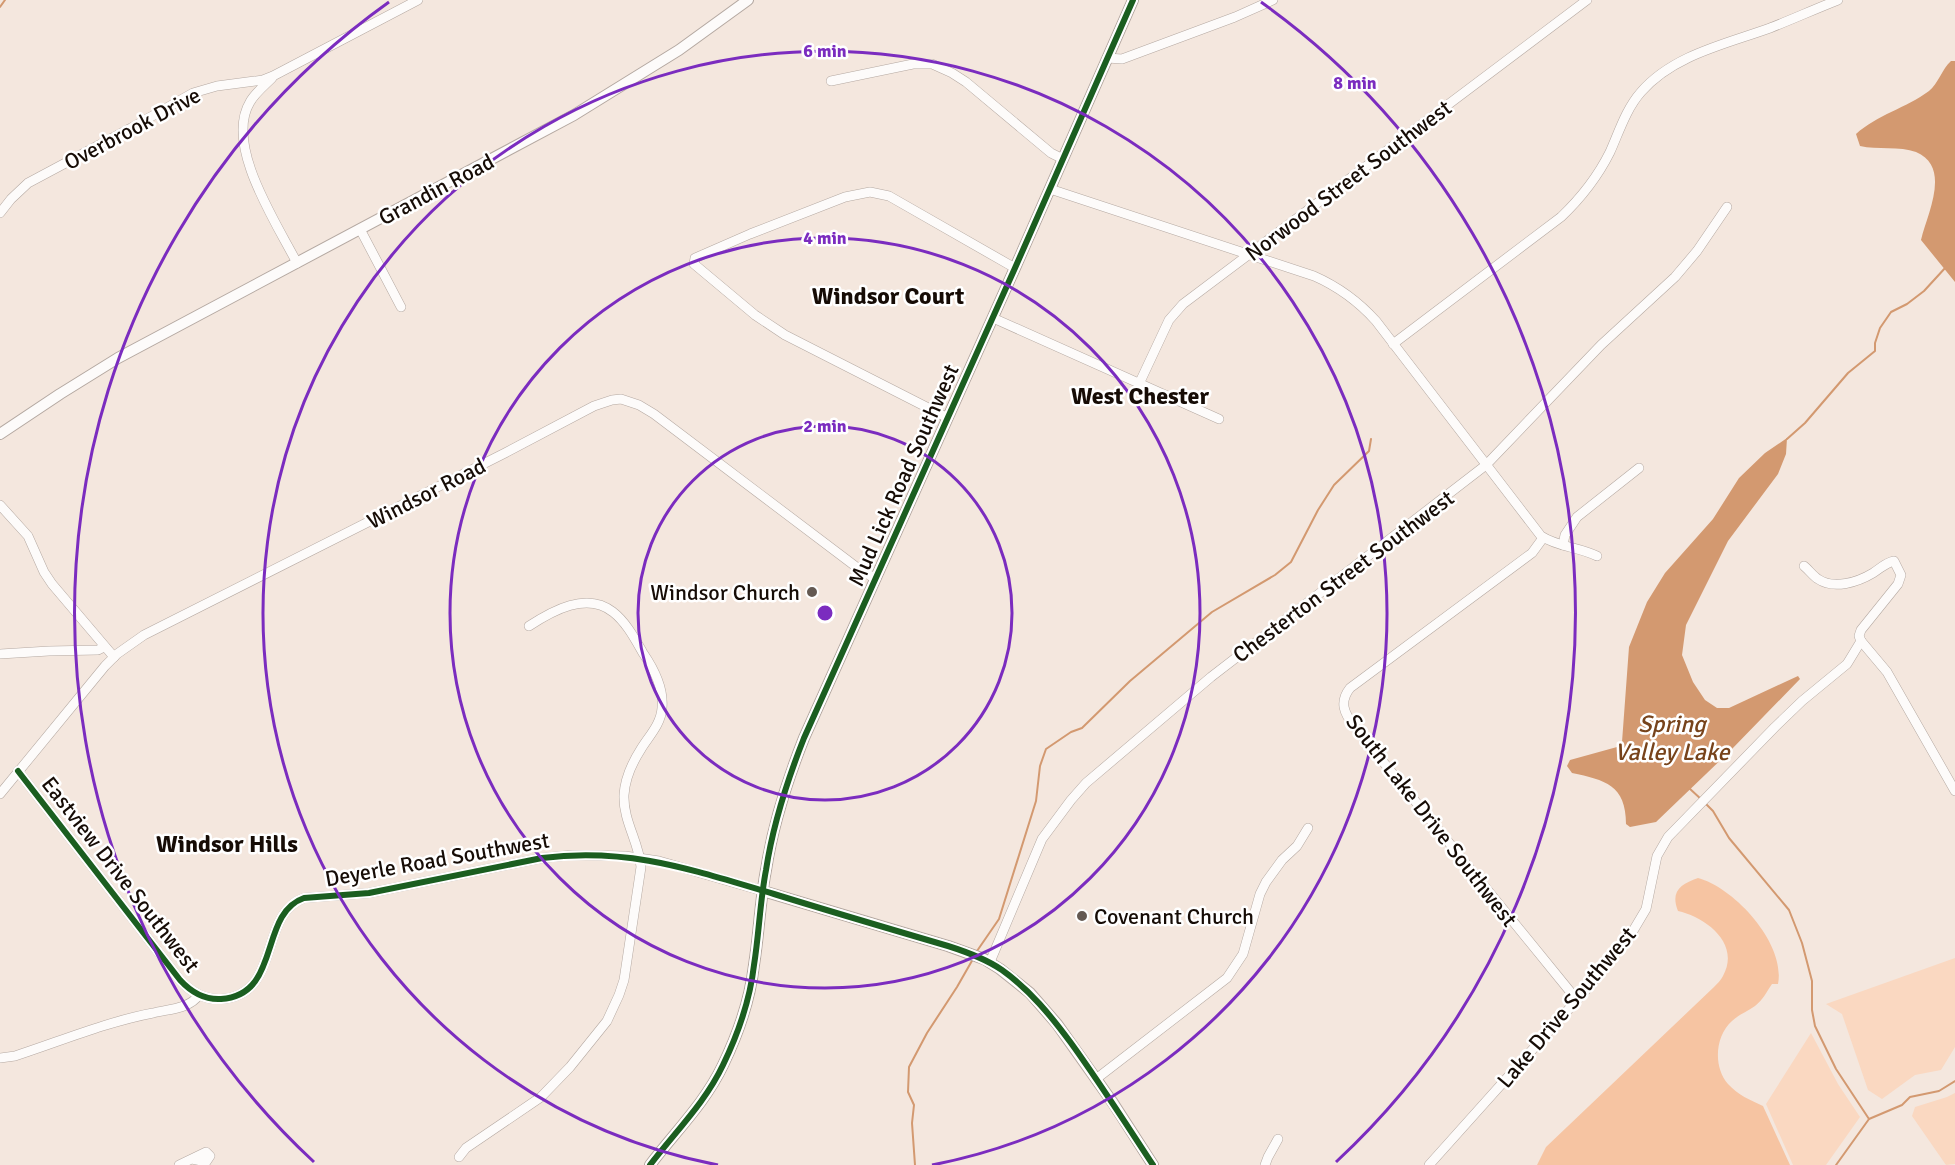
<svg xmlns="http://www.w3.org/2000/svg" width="1955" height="1165" font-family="Signika,sans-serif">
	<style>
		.green { fill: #fad8c1 }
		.forest { fill: #f6c4a2 }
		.water { fill: #d39970 }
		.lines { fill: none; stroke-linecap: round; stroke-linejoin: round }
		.stream { stroke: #d39970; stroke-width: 2 }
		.minor-casing { stroke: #b4a8a1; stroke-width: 10 }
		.tertiary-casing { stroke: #b4a8a1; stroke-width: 12 }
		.minor { stroke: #fdfbfa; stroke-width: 9 }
		.tertiary { stroke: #fdfbfa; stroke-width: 10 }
		.cycleway-casing { stroke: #fff; stroke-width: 10 }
		.cycleway { stroke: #1b5e20; stroke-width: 6 }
		.ring { fill: none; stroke: #7b2cbf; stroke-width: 3 }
		.poi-dot { fill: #645952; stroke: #fff; stroke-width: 2 }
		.labels { text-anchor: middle; stroke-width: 5; stroke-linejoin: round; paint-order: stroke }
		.street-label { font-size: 22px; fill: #160c06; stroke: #fff }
		.poi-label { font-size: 22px; fill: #160c06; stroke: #fff; text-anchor: end }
		.neighbourhood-label { font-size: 24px; font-weight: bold; fill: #160c06; stroke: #fff }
		.water-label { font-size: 24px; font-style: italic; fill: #77431b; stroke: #fff }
		.centre { fill: #7b2cbf; stroke: #fff; stroke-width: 3 }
		.ring-label { font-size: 18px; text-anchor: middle; font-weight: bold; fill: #7b2cbf; stroke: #fff; stroke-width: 5; stroke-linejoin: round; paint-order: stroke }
	</style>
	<rect width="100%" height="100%" fill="#f4e7de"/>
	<g class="green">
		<path d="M1955 958V1047L1941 1070 1915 1075 1882 1099 1868 1090 1842 1014 1826 1004Z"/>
		<path d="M1811 1033 1838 1084 1860 1117 1826 1165H1793L1766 1104Z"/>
		<path d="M1955 1093V1164L1946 1165 1912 1116 1915 1107 1947 1097Z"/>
	</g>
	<path class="forest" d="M1698 878C1735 888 1786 944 1778 984H1772C1767 991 1763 1000 1755 1006 1748 1011 1738 1015 1732 1021 1715 1036 1713 1067 1728 1084 1738 1095 1750 1100 1763 1106L1790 1165H1537L1546 1147 1714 987C1717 984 1721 980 1723 976 1741 943 1705 917 1678 911 1670 891 1681 884 1698 878Z"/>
	<g class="water">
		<path d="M1951 61H1955V282L1921 240C1927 214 1952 167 1916 152 1900 146 1877 150 1860 146L1856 134C1877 115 1906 108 1929 91 1938 84 1942 69 1951 61Z"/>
		<path d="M1787 438 1786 454 1778 474 1728 541 1686 625 1682 655 1693 682 1705 700 1717 708H1729L1798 676 1800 679 1731 750 1656 822 1630 827 1626 824C1626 785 1605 780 1572 773L1567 766 1570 760 1617 747 1622 742 1629 647 1647 602 1665 573 1713 519 1739 478 1765 453Z"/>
	</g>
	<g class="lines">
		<g class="stream">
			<path d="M0 7 5 0"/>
			<path d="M1787 439 1805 423 1848 373 1875 351V343L1880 328 1891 312 1907 304 1924 291 1946 267"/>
			<path d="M1689 788 1702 800"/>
			<path d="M1706 804 1713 811 1729 838 1789 910 1802 943 1812 981V1010L1815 1026 1836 1069 1869 1119"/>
			<path d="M977 951 999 919 1036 801 1040 766 1046 749 1071 732 1082 728 1130 681 1212 612 1275 575 1291 562 1318 510 1334 485 1369 451 1371 439"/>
			<path d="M915 1165 912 1123 914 1105 908 1092 909 1067 927 1033 957 987 973 959"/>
			<path d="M1836 1165 1869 1119 1902 1105 1910 1097 1939 1091 1955 1081"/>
		</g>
		<g class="minor-casing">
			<g id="minor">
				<path d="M1107 58 1122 59 1235 17 1273 0"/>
				<path d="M272 78C264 86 255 93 250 102 224 145 277 224 297 263"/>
				<path d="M831 81 913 64H932L952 73 966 82 1051 153 1063 159"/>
				<path d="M1050 189 1314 276C1339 287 1358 301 1376 321L1541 536C1558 547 1579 547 1597 556"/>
				<path d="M0 213 11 199 28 183 131 128 193 93 217 86 263 80 273 76 418 0"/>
				<path d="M360 229 401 307"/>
				<path d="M993 318 1219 419"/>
				<path d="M1393 344 1561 217C1581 198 1597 178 1610 152 1619 132 1626 109 1641 92 1673 55 1726 44 1770 28 1793 19 1815 9 1838 0"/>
				<path d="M1139 384 1169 320 1183 304 1587 0"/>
				<path d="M948 418 785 335 755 315 694 264 695 258 750 234 845 197 870 192 889 196 1015 268"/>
				<path d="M0 505 28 536 44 572 52 584 114 657"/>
				<path d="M1543 538 1532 553 1350 688C1339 702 1344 713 1354 726L1577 1000"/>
				<path d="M1563 545 1565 535 1577 517 1639 468"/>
				<path d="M1861 641 1887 672 1955 791"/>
				<path d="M0 654 49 651 98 650 104 647"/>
				<path d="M18 771 180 980C191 992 204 1000 221 999 282 995 258 914 304 898L369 893 542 858 573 855 625 856 659 861 763 891"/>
				<path d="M0 794 105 666 117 654 144 635 505 453 594 406 612 400 621 399 639 405 654 414 859 569 876 579"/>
				<path d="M990 962 1042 839 1071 800 1086 783 1211 677 1486 465 1601 345 1675 277 1697 251 1727 207"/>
				<path d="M0 1058 15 1056C61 1041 106 1022 153 1013 169 1009 189 1009 199 995"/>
				<path d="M1096 1079 1227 978 1243 954 1260 894 1266 882 1282 860 1297 846 1308 828"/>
				<path d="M459 1157 466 1148 541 1097 570 1067 607 1021 619 995 624 980 641 867C639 842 623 821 624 795 625 778 632 763 641 749 649 736 661 724 662 708 664 688 654 669 643 653 635 639 626 622 613 612 587 591 552 611 529 626"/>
				<path d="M179 1165 206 1152 210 1156 206 1162 192 1159"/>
				<path d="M1265 1165 1268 1157 1278 1139"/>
				<path d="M1429 1165 1585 991 1630 936 1646 909 1657 856 1668 837 1775 727 1802 701 1847 664 1861 641 1859 636 1861 630 1898 584 1901 575 1894 561C1885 563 1881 568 1873 573 1858 582 1834 590 1818 579 1813 576 1809 570 1804 566"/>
			</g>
		</g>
		<g class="tertiary-casing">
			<g id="tertiary">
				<path d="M0 434 60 394 118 358 574 115 679 50 748 0"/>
				<path d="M763 891 948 946 984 959 1000 969 1030 993 1057 1024 1113 1103 1153 1165"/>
				<path d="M650 1165C675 1132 705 1103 723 1065 738 1034 750 1000 754 965 759 934 760 901 766 870 773 824 787 781 804 738L1015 268 1133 0"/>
			</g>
		</g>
		<use href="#minor" class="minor"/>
		<use href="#tertiary" class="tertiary"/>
		<g class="cycleway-casing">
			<g id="cycleway">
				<path d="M18 771 180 980C191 992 204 1000 221 999 282 995 258 914 304 898L369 893 542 858C629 847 692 870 774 894 832 912 890 929 948 946 967 952 986 959 1002 970 1030 990 1051 1016 1071 1043 1100 1083 1126 1124 1153 1165"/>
				<path d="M650 1165C675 1132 705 1103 723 1065 738 1034 750 1000 754 965 759 934 760 901 766 870 773 824 787 781 804 738L1015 268 1133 0"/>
			</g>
		</g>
		<use href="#cycleway" class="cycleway"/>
	</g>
	<g class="ring">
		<circle cx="825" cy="613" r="187"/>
		<circle cx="825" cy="613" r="375"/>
		<path d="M718 1165A562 562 0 1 1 932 1165"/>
		<path d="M314 1162A750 750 0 0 1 389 2M1261 2A750 750 0 0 1 1336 1162"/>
	</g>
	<g class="poi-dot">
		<circle cx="812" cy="592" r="6"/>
		<circle cx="1082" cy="916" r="6"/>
	</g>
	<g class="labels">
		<g class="street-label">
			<text transform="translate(132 128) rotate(-28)" y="8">Overbrook Drive</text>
			<text transform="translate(1348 180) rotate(-37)" y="8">Norwood Street Southwest</text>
			<text transform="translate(436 189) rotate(-28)" y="8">Grandin Road</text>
			<text transform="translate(903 475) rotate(-66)" y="8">Mud Lick Road Southwest</text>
			<text transform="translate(426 493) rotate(-27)" y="8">Windsor Road</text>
			<text transform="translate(1343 576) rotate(-37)" y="8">Chesterton Street Southwest</text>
			<text transform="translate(1432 820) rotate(52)" y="8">South Lake Drive Southwest</text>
			<text transform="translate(437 859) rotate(-10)" y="8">Deyerle Road Southwest</text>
			<text transform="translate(121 874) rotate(52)" y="8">Eastview Drive Southwest</text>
			<text transform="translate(1566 1007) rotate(-50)" y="8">Lake Drive Southwest</text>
		</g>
		<g class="poi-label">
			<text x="800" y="600">Windsor Church</text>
			<text x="1094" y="924" text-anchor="start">Covenant Church</text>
		</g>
		<g class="neighbourhood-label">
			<text x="888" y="304">Windsor Court</text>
			<text x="1140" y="404">West Chester</text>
			<text x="227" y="852">Windsor Hills</text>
		</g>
		<g class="water-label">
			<text x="1672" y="732">Spring<tspan x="1672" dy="28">Valley Lake</tspan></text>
		</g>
	</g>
	<circle cx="825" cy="613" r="9" class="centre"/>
	<g class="ring-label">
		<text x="825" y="57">6 min</text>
		<text x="1355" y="89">8 min</text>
		<text x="825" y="244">4 min</text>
		<text x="825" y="432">2 min</text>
	</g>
</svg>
